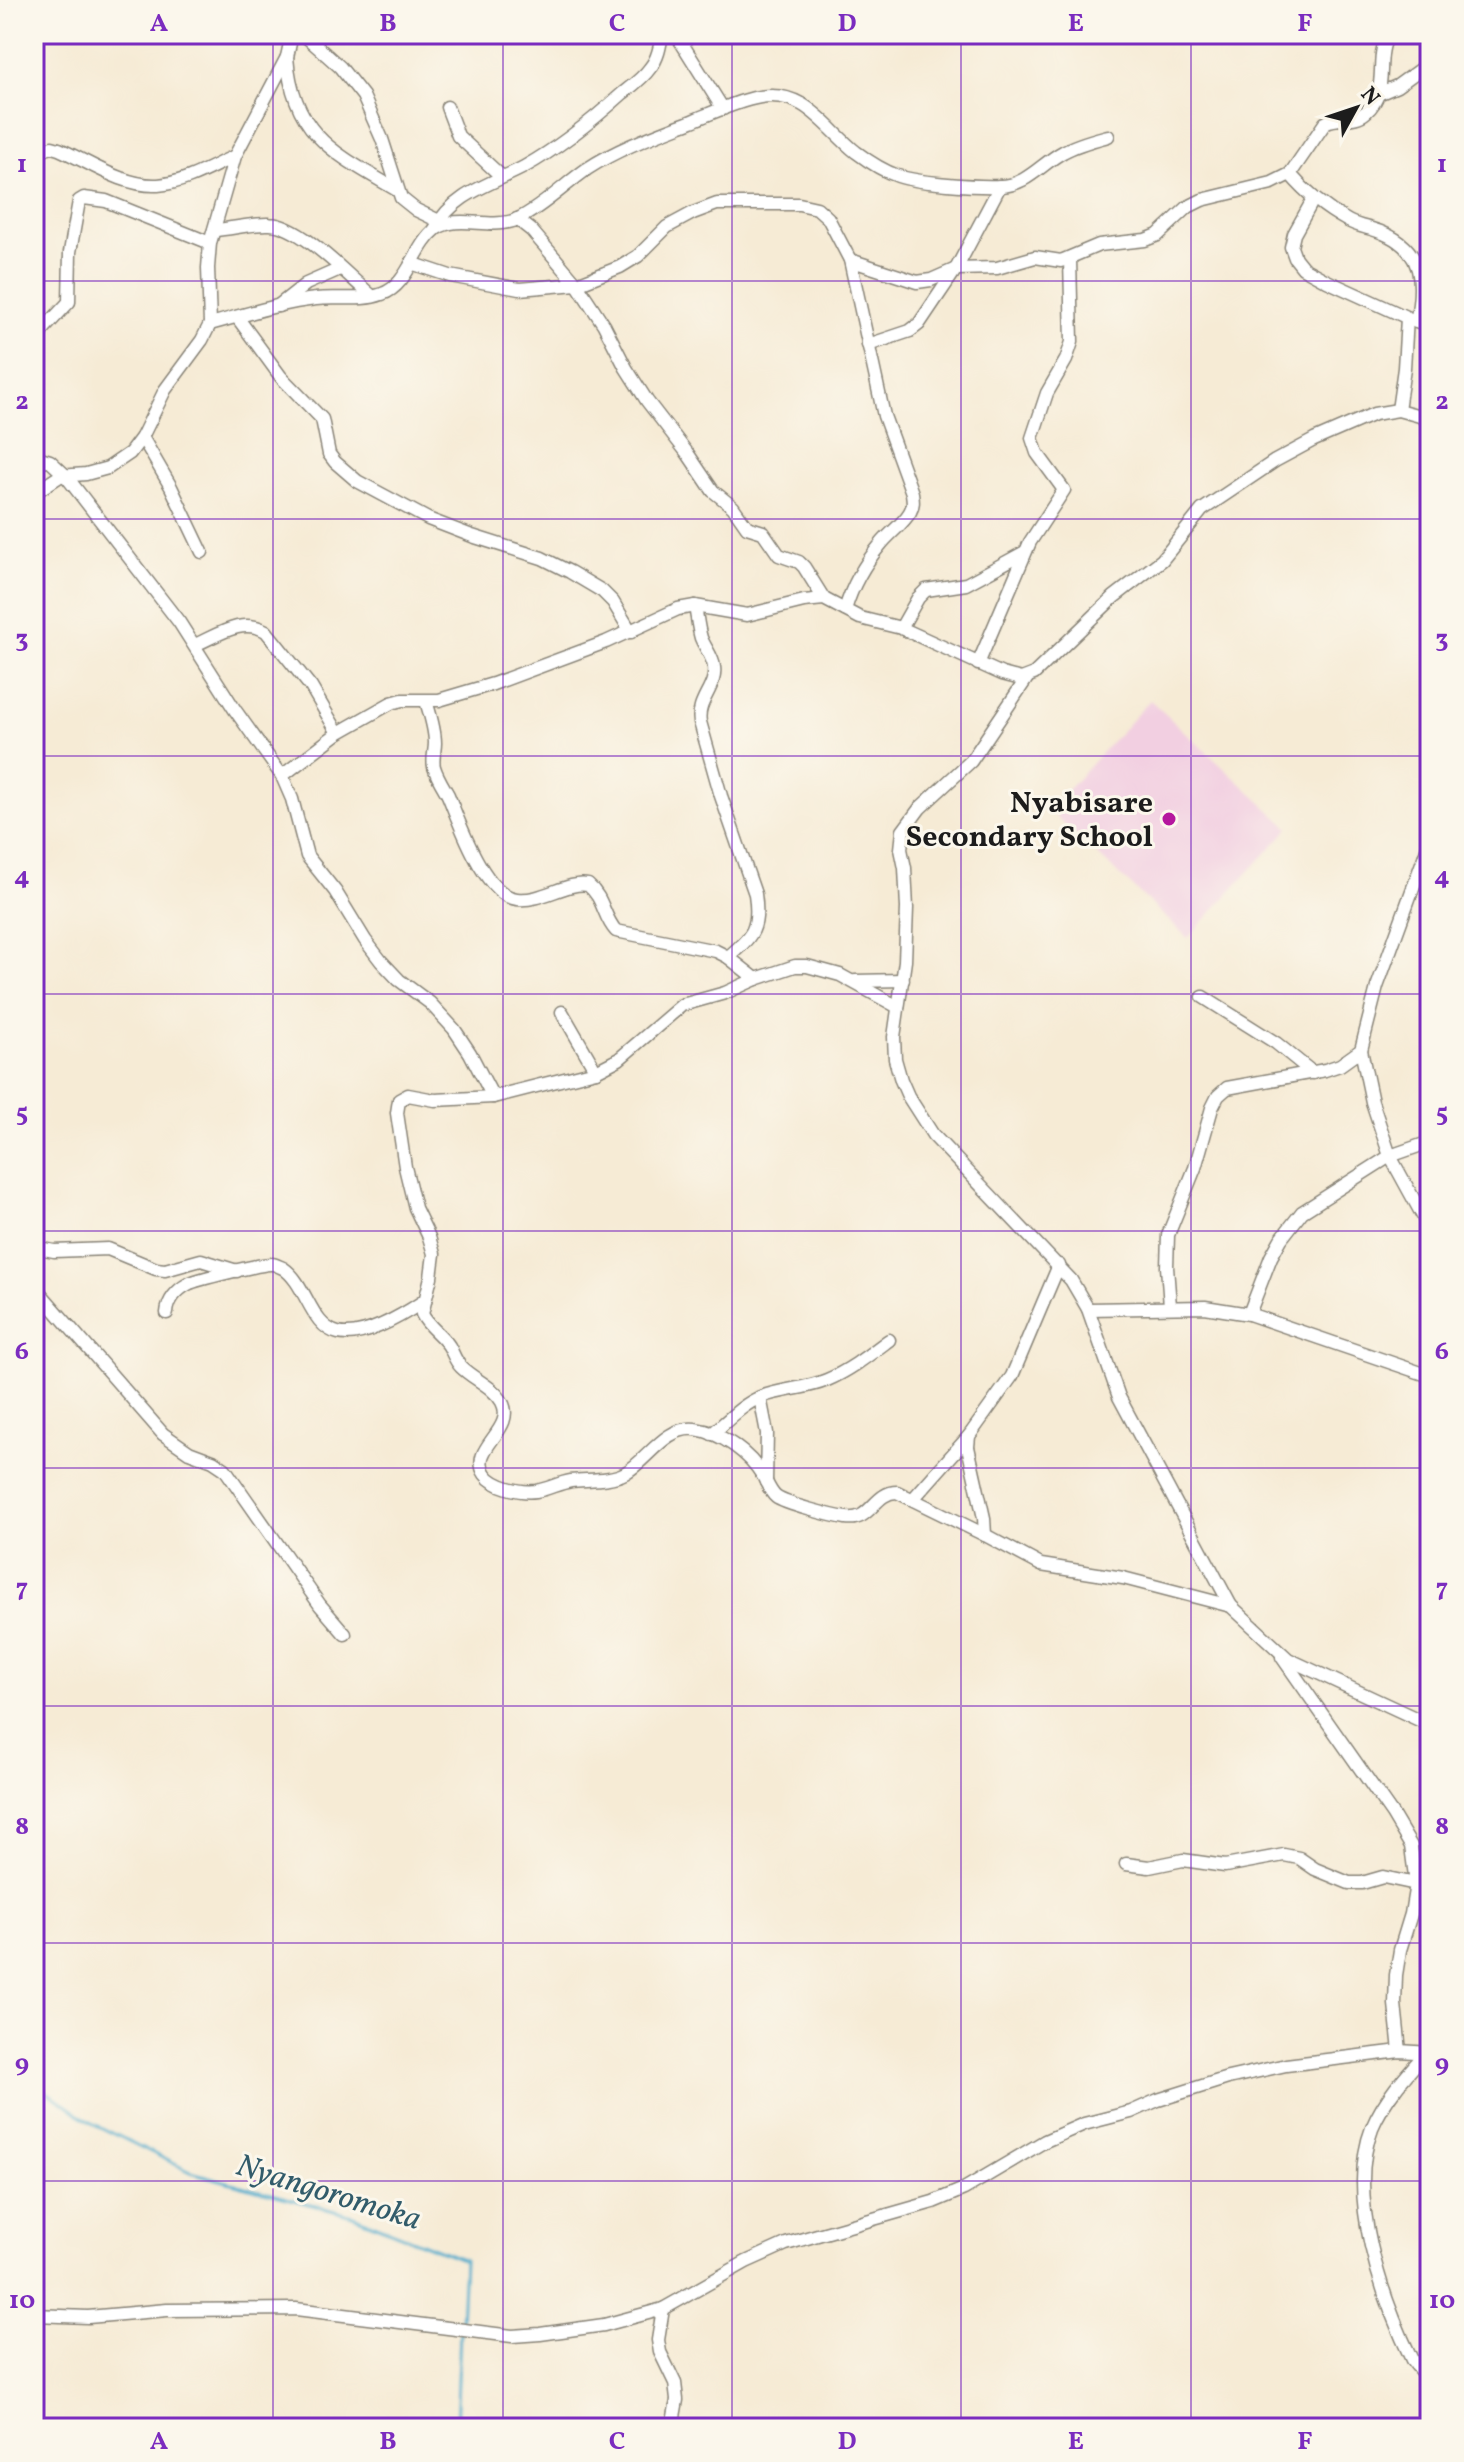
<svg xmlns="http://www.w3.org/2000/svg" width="1464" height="2462" font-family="Vollkorn,serif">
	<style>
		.built { fill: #f2cfe1 }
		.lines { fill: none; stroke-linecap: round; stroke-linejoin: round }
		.stream { stroke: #4caacb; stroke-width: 3 }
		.minor-casing { stroke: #898478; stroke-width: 15 }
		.minor { stroke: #fff; stroke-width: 12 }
		.grid { fill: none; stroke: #7b2cbf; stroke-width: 2; stroke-opacity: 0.55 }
		.poi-dot { fill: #b5179e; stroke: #fbf7ec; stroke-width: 3 }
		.labels { text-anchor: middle; stroke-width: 6; stroke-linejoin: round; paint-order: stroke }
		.poi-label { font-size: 30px; font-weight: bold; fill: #1c1c1c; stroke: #fbf7ec; text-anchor: end }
		.water-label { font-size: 32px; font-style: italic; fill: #325c6b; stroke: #fbf7ec }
		.neatline { fill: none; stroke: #7b2cbf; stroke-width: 3 }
		.grid-label { font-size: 26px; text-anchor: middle; font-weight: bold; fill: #7b2cbf }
	</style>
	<rect width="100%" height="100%" fill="#fbf7ec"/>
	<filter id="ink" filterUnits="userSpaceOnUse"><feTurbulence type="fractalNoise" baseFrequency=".0125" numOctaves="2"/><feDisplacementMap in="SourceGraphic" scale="16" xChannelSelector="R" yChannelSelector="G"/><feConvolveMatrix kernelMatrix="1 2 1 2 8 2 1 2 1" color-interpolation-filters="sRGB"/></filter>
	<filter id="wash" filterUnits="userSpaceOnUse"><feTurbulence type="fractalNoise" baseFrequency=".006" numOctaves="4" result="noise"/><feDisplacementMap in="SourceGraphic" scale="32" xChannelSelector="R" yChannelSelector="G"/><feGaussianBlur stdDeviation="1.8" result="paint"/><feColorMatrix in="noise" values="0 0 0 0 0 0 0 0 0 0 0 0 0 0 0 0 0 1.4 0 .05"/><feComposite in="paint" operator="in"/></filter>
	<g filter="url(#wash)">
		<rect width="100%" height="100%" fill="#f6ebd5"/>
		<path class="built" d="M1150 700 1289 828 1188 938 1049 810Z"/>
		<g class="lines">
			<g class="stream">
				<path d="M34 2083 92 2123 191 2172 353 2216 464 2260 461 2324"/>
				<path d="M456 2428 460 2332"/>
			</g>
		</g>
	</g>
	<g filter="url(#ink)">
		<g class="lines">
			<g class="minor-casing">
				<g id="minor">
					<path d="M303 34 340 67 363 96 382 139 401 198 416 210 439 221"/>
					<path d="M676 34 723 109"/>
					<path d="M287 57C293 136 336 154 397 190"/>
					<path d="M1378 94 1397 86 1430 62"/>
					<path d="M447 107 458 136 502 177"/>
					<path d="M34 153 52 147 59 149C89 162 124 187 158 185 185 183 211 167 235 156"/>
					<path d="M1290 174C1305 192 1326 209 1348 221 1359 227 1372 228 1383 233 1424 250 1424 283 1416 322"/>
					<path d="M1314 198 1294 234 1291 247 1295 258 1303 268 1327 281 1430 328"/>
					<path d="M517 219 531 230 577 284 604 325 626 368 647 401 688 454 713 491 733 507 747 527 763 532 779 555 799 562 804 567 824 599"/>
					<path d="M435 229C452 194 492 184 524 167 560 147 592 121 623 93 632 86 643 78 650 68 658 59 660 46 662 34"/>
					<path d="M214 230C232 229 252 223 270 224 301 225 348 276 372 296"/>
					<path d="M850 260 917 282 931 280 956 269 997 268 1035 257 1061 261 1099 245 1145 240 1158 235 1188 207 1202 200 1272 183 1290 174 1325 123C1338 115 1354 123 1366 112 1391 91 1373 57 1389 34"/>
					<path d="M411 263 450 276 519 289 577 284 620 267 638 256 667 227 693 213 717 204H799L817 208 828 218 850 260 884 416 912 493C913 500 914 505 910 512 903 524 890 533 881 544 865 563 852 586 845 610"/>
					<path d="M278 306 306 284 340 269"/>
					<path d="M237 317 281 377 322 419 329 454 335 462 357 481 428 519 472 536 542 558 570 572 602 591 613 602 631 632"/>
					<path d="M210 324C244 315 280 303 316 299 337 296 361 302 382 294 409 285 414 246 436 229 458 213 492 231 518 219 544 206 564 185 587 169 619 148 656 135 692 121 714 112 737 101 760 97 805 89 826 128 856 152 868 161 883 171 898 176 919 183 976 187 1000 186 1026 186 1042 163 1063 152 1077 144 1093 140 1108 136"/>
					<path d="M868 345 910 331 919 324 956 269 1000 186"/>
					<path d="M34 354 41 332 69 302 70 252 79 201 84 198 106 201 210 243"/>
					<path d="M1398 410 1404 368 1407 318"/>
					<path d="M142 437 171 487 202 552"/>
					<path d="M34 456 50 461 66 476 179 622 235 710 282 776 292 799 307 856 335 891 365 940 381 961 399 980 430 1003 454 1029 470 1053 493 1097"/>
					<path d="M34 493 60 476 86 474 108 468 130 453 142 437 165 390 202 340 210 324 208 268 210 243 235 156 287 57 292 34"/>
					<path d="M695 606C697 617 698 628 701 638 705 648 713 657 714 667 717 688 696 701 700 722L721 796 755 894C760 928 753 936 728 957"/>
					<path d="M901 628 918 598 926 590 966 584 1025 552"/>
					<path d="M195 645C218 635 242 617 266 631L311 687 338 733"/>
					<path d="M978 664 1030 542 1064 490 1037 453 1032 438 1047 393 1066 360 1072 342 1070 259"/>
					<path d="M1027 678 971 761 920 808 903 831 901 849 905 868 907 908 905 961 894 1037 895 1059 901 1080 908 1096 933 1135 1071 1280 1088 1309 1119 1397 1231 1606"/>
					<path d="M426 701C430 714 435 729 435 743 435 751 432 759 434 767 437 777 443 786 448 795 459 821 484 896 517 899 542 902 567 881 588 885 604 898 603 917 616 931L716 951 728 957 756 979"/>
					<path d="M282 776 338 733 391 703 402 700H439L493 684 606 642 678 609 695 606 747 615 804 601 824 599 860 618 901 628 1002 674 1021 679 1034 674 1114 597 1162 560 1202 510 1275 461 1314 440 1374 414 1398 410 1420 416 1430 422"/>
					<path d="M855 981 903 980"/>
					<path d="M1203 997 1276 1043 1313 1073"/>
					<path d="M898 1007 840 975 807 966H795L756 979 725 993 682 1005 619 1059 596 1071 493 1097 435 1100 408 1095 399 1100 397 1113 405 1167 415 1208 429 1237 434 1254 431 1277 422 1314C428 1327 441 1334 449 1346 453 1353 455 1361 461 1367 473 1379 494 1387 502 1402 517 1430 468 1448 485 1474 494 1487 521 1493 536 1491 548 1489 559 1483 571 1481 587 1479 610 1481 625 1473 648 1460 665 1426 695 1429 721 1432 750 1454 763 1476 767 1483 770 1492 776 1497 785 1504 833 1516 846 1518 871 1522 874 1492 897 1492L985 1535 1041 1565 1123 1578 1231 1606 1288 1659 1430 1725"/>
					<path d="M562 1012 596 1071"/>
					<path d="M1361 1050 1372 1102 1390 1156 1430 1229"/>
					<path d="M34 1247 54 1251 108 1249 156 1269 165 1270 201 1260 237 1271"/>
					<path d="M34 1286 163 1434 189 1452 213 1461 225 1469 320 1605 345 1634"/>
					<path d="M1170 1306 1167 1267 1168 1235 1195 1168 1212 1108 1218 1096 1227 1088 1325 1070 1340 1065 1361 1050 1377 987 1430 841"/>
					<path d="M1088 1309 1205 1307 1249 1314 1430 1376"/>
					<path d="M167 1313C168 1300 177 1290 188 1284 194 1280 264 1263 272 1264 275 1264 280 1267 283 1268 307 1284 310 1326 338 1333 363 1339 403 1315 424 1301"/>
					<path d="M1249 1314 1271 1257 1281 1239 1302 1212 1390 1156 1430 1142"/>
					<path d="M760 1397 767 1433 766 1482"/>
					<path d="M712 1434C727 1421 743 1404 761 1397 782 1389 806 1389 827 1380 850 1370 869 1355 889 1340"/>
					<path d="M913 1499 969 1436"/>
					<path d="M985 1535 984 1518 968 1447 969 1436 1012 1376 1059 1265"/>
					<path d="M1282 1657 1392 1814 1411 1846 1416 1884 1411 1914 1400 1950 1396 1975 1395 2004 1400 2051"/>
					<path d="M1126 1864 1149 1867 1183 1860 1225 1866 1284 1855 1299 1858 1315 1869 1349 1883H1362L1383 1877 1416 1884"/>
					<path d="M1426 2053C1406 2075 1384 2099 1372 2128 1346 2195 1382 2298 1412 2360L1421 2371 1430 2376"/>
					<path d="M663 2309 658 2340 660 2352 675 2383 677 2400 672 2428"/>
					<path d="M34 2315 88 2317 167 2310 296 2309 512 2336 540 2334 604 2325 663 2309 746 2262 786 2244 933 2202 964 2189 1045 2141 1084 2124 1131 2112 1158 2100 1228 2078 1286 2065 1400 2051 1430 2053"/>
				</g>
			</g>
			<use href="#minor" class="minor"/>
		</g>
	</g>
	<path class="grid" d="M273 34V2428M503 34V2428M732 34V2428M961 34V2428M1191 34V2428M34 281H1430M34 519H1430M34 756H1430M34 994H1430M34 1231H1430M34 1468H1430M34 1706H1430M34 1943H1430M34 2181H1430"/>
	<circle class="poi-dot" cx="1169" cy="819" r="8"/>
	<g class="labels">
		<g class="poi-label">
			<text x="1153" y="812">Nyabisare<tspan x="1153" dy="34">Secondary School</tspan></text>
		</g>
		<g class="water-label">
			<text transform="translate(329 2191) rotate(17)" y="11">Nyangoromoka</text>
		</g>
	</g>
	<rect width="1464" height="2462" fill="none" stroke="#fbf7ec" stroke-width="88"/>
	<g transform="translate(1356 108) rotate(50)" stroke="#fbf7ec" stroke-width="6" paint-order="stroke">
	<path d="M0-6L14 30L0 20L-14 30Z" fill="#1c1c1c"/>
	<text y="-12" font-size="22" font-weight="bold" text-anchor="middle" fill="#1c1c1c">N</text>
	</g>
	<rect x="44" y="44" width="1376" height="2374" class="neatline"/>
	<g class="grid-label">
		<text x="159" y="31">A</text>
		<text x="388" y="31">B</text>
		<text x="617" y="31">C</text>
		<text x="847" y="31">D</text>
		<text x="1076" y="31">E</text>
		<text x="1305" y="31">F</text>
		<text x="22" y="172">1</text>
		<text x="1442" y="172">1</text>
		<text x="22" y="409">2</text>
		<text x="1442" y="409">2</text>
		<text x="22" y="647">3</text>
		<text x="1442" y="647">3</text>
		<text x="22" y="884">4</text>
		<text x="1442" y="884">4</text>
		<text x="22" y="1121">5</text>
		<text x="1442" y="1121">5</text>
		<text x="22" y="1359">6</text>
		<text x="1442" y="1359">6</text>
		<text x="22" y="1596">7</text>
		<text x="1442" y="1596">7</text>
		<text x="22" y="1834">8</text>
		<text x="1442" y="1834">8</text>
		<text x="22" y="2071">9</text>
		<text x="1442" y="2071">9</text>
		<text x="22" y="2308">10</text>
		<text x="1442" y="2308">10</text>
		<text x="159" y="2449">A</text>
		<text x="388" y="2449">B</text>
		<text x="617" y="2449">C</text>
		<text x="847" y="2449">D</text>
		<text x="1076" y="2449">E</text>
		<text x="1305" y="2449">F</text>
	</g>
</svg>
